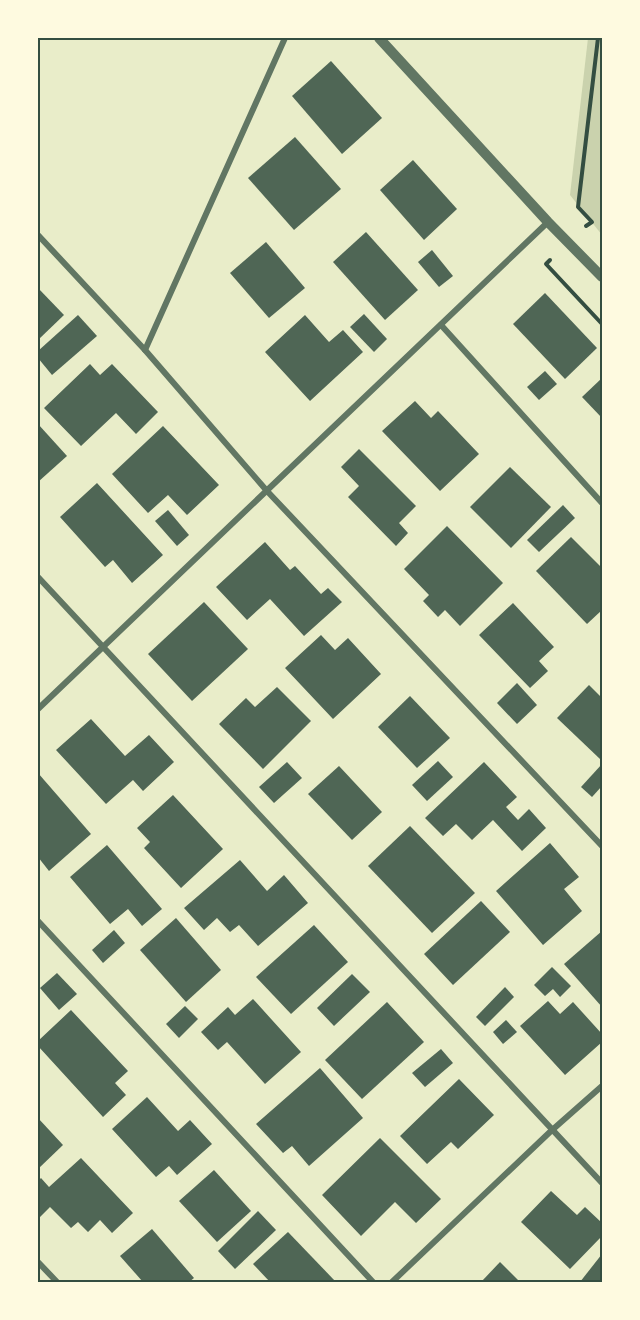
<svg xmlns="http://www.w3.org/2000/svg" width="640" height="1320" font-family="Barlow,sans-serif">
	<style>
		.green { fill: #cad2ad }
		.building { fill: #4f6655 }
		.lines { fill: none; stroke-linecap: round; stroke-linejoin: round }
		.path { stroke: #344e41; stroke-width: 4 }
		.minor { stroke: #617663; stroke-width: 6 }
		.tertiary { stroke: #617663; stroke-width: 10 }
		.neatline { fill: none; stroke: #344e41; stroke-width: 2 }
	</style>
	<rect width="100%" height="100%" fill="#e9edc9"/>
	<path class="green" d="M588 38H602V235L570 195Z"/>
	<g class="building">
		<path d="M331 61 382 118 342 154 292 96Z"/>
		<path d="M295 137 341 189 294 230 248 178Z"/>
		<path d="M413 160 457 209 424 240 380 190Z"/>
		<path d="M366 232 418 290 385 320 333 262Z"/>
		<path d="M266 242 305 288 269 318 230 273Z"/>
		<path d="M432 250 453 276 439 287 418 262Z"/>
		<path d="M38 288 64 315 38 340Z"/>
		<path d="M545 293 597 348 565 379 513 324Z"/>
		<path d="M364 314 387 339 374 352 350 327Z"/>
		<path d="M78 315 97 336 52 375 38 358V351Z"/>
		<path d="M305 315 329 342 343 330 363 352 310 401 265 352Z"/>
		<path d="M90 364 100 375 112 364 158 412 136 434 116 413 81 446 44 408Z"/>
		<path d="M545 371 557 384 539 400 527 387Z"/>
		<path d="M602 378V418L582 397Z"/>
		<path d="M415 401 431 418 438 411 479 454 440 491 382 431Z"/>
		<path d="M38 424 67 456 38 482Z"/>
		<path d="M163 426 219 485 187 515 168 495 148 513 112 474Z"/>
		<path d="M359 449 416 506 399 523 408 533 396 546 348 497 359 486 341 467Z"/>
		<path d="M510 467 551 507 511 548 470 507Z"/>
		<path d="M97 483 163 555 132 583 113 560 105 567 60 517Z"/>
		<path d="M563 505 575 518 539 552 527 540Z"/>
		<path d="M168 510 189 535 177 546 155 521Z"/>
		<path d="M447 526 503 583 460 626 445 610 438 617 423 601 429 595 404 569Z"/>
		<path d="M571 537 602 568V610L587 624 536 571Z"/>
		<path d="M265 542 290 570 295 566 321 594 328 588 342 602 304 636 270 599 247 620 216 587Z"/>
		<path d="M204 602 248 649 192 701 148 654Z"/>
		<path d="M513 603 554 647 539 661 548 671 530 688 479 635Z"/>
		<path d="M321 635 335 650 348 638 381 674 333 719 285 668Z"/>
		<path d="M517 683 537 705 517 724 497 703Z"/>
		<path d="M589 685 602 698V756L600 759 557 718Z"/>
		<path d="M277 687 311 721 263 769 219 724 246 698 255 707Z"/>
		<path d="M410 696 450 738 417 768 378 727Z"/>
		<path d="M91 719 125 756 149 735 174 762 143 791 133 780 106 804 56 750Z"/>
		<path d="M438 761 453 777 427 801 412 785Z"/>
		<path d="M287 762 302 778 274 803 259 787Z"/>
		<path d="M484 762 517 797 506 807 518 820 529 809 546 828 522 851 493 820 472 840 456 824 443 836 425 818Z"/>
		<path d="M602 764V786L592 797 581 787Z"/>
		<path d="M339 766 382 812 352 840 308 794Z"/>
		<path d="M38 773 91 834 49 871 38 857Z"/>
		<path d="M173 795 223 849 181 888 144 848 150 842 137 828Z"/>
		<path d="M410 826 475 893 432 933 368 866Z"/>
		<path d="M550 843 579 877 564 889 582 911 543 945 496 891Z"/>
		<path d="M107 845 162 909 142 926 128 909 110 924 70 877Z"/>
		<path d="M240 860 267 891 284 875 308 903 258 946 239 925 230 932 217 918 204 930 184 908Z"/>
		<path d="M481 901 510 932 453 985 424 954Z"/>
		<path d="M176 918 221 970 186 1002 140 950Z"/>
		<path d="M314 925 348 962 291 1014 256 977Z"/>
		<path d="M114 930 125 943 103 963 92 950Z"/>
		<path d="M602 931V1007L564 964Z"/>
		<path d="M552 967 571 986 560 997 553 989 545 996 534 985Z"/>
		<path d="M57 973 77 994 59 1010 40 988Z"/>
		<path d="M352 974 370 992 334 1026 317 1008Z"/>
		<path d="M505 987 514 997 485 1026 476 1017Z"/>
		<path d="M253 999 301 1052 265 1084 227 1042 218 1050 201 1032 228 1007 235 1015Z"/>
		<path d="M548 1001 560 1014 573 1002 602 1034V1042L565 1075 520 1026Z"/>
		<path d="M387 1002 424 1042 362 1099 325 1060Z"/>
		<path d="M185 1006 198 1019 179 1038 166 1024Z"/>
		<path d="M71 1010 128 1071 115 1083 126 1095 103 1117 38 1046V1041Z"/>
		<path d="M506 1020 517 1032 503 1044 493 1032Z"/>
		<path d="M441 1049 453 1063 425 1087 412 1073Z"/>
		<path d="M320 1068 363 1118 309 1166 292 1146 283 1153 256 1124Z"/>
		<path d="M459 1079 494 1115 458 1149 451 1142 427 1164 400 1136Z"/>
		<path d="M147 1097 178 1131 190 1120 212 1144 177 1175 169 1166 156 1177 112 1129Z"/>
		<path d="M38 1118 63 1145 38 1169Z"/>
		<path d="M380 1138 441 1199 416 1223 395 1202 361 1236 322 1195Z"/>
		<path d="M81 1158 133 1213 112 1233 100 1220 88 1232 78 1222 71 1228 50 1207 38 1219V1181L41 1178 49 1187Z"/>
		<path d="M214 1170 251 1211 217 1242 179 1201Z"/>
		<path d="M551 1191 577 1215 585 1207 602 1223V1236L570 1269 521 1222Z"/>
		<path d="M258 1211 276 1230 235 1269 218 1251Z"/>
		<path d="M152 1229 194 1278 189 1282H143L120 1256Z"/>
		<path d="M288 1232 336 1282H270L253 1264Z"/>
		<path d="M602 1254V1282H580Z"/>
		<path d="M500 1262 520 1282H484L482 1281Z"/>
	</g>
	<g class="lines">
		<g class="path">
			<path d="M586 226 592 222 578 207 598 38"/>
			<path d="M550 260 546 264 602 324"/>
		</g>
		<g class="minor">
			<path d="M38 235 145 350 267 491 602 846"/>
			<path d="M441 325 602 503"/>
			<path d="M145 350 285 38"/>
			<path d="M38 577 602 1183"/>
			<path d="M38 709 548 222"/>
			<path d="M38 921 373 1282"/>
			<path d="M38 1262 57 1282"/>
			<path d="M392 1282 551 1131 602 1086"/>
		</g>
		<path class="tertiary" d="M379 38 548 222 602 277"/>
	</g>
	<rect width="640" height="1320" fill="none" stroke="#fefae0" stroke-width="78"/>
	<rect x="39" y="39" width="562" height="1242" class="neatline"/>
</svg>
